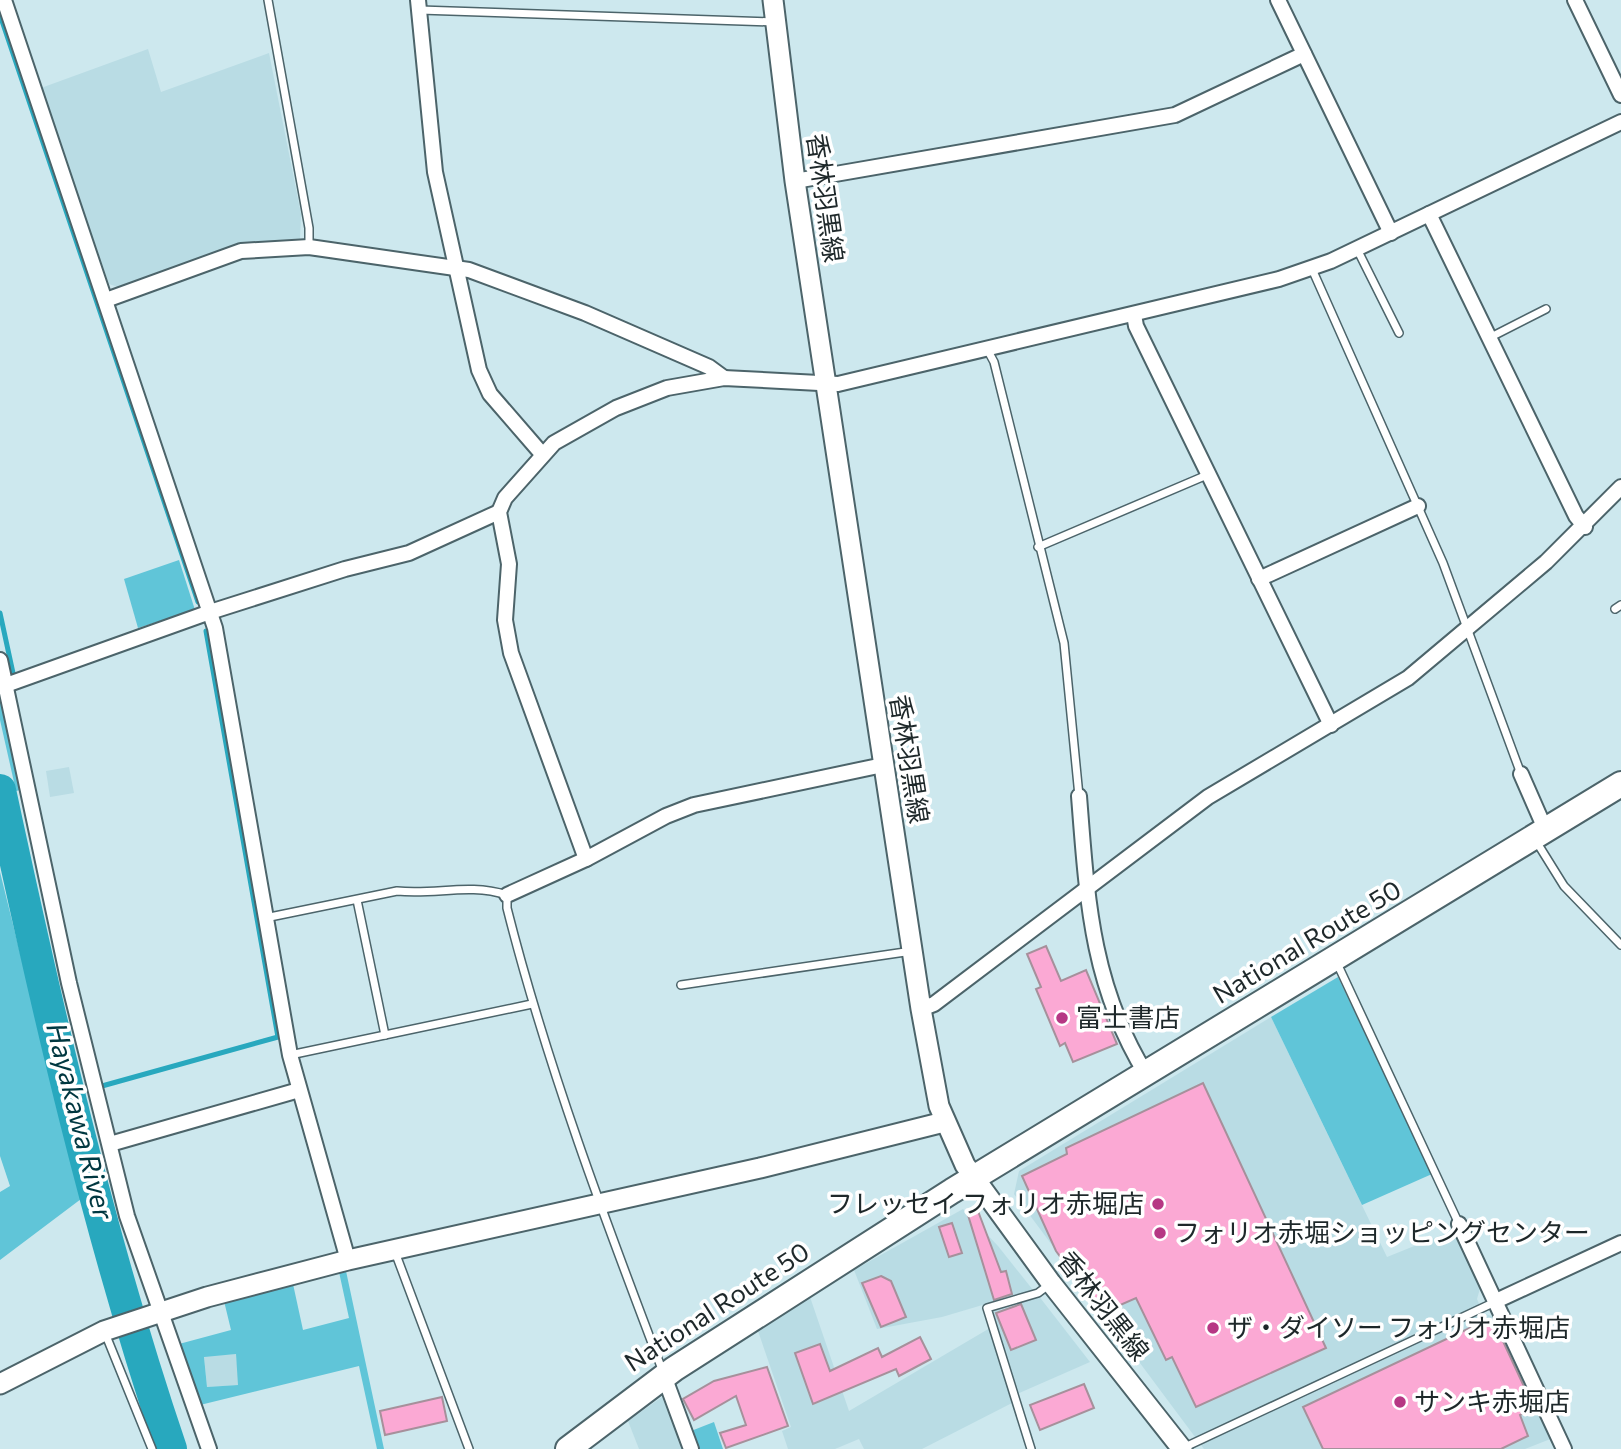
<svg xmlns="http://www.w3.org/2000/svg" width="1621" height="1449" font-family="Commissioner,'Noto Sans JP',sans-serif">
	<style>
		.built { fill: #b9dce4 }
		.green { fill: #60c5d8; fill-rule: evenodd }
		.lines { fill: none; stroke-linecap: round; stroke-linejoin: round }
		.stream { stroke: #28a8be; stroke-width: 5 }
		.river { stroke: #28a8be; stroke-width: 32 }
		.building { fill: #fba9d4; stroke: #a6909b; stroke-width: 2 }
		.lane-casing { stroke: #4c646a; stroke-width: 10 }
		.street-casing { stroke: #4c646a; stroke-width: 18 }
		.secondary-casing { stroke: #4c646a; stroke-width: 23 }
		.highway-casing { stroke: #4c646a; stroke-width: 28 }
		.lane { stroke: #fff; stroke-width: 7 }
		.street { stroke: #fff; stroke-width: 14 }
		.secondary { stroke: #fff; stroke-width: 19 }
		.highway { stroke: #fff; stroke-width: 24 }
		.poi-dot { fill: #b63784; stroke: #fff; stroke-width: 2.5 }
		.labels { text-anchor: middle; stroke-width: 7; stroke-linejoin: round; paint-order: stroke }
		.street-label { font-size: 26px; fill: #1e282a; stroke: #fff }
		.poi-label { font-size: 26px; fill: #1e282a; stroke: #fff; text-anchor: start }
		.water-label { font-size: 28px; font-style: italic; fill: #003740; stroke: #fff }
	</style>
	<rect width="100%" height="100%" fill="#cde8ee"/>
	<g class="built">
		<path d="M148 49 161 92 269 53 301 214 300 239 244 244 118 287 109 284 41 88Z"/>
		<path d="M69 767 74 793 50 797 46 771Z"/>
		<path d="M1271 1017 1387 1257 1454 1230 1481 1285 1477 1299 1483 1313 1500 1319 1553 1438 1525 1449H1204L1014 1194 1019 1171Z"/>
		<path d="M963 1209 998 1246 1033 1290 942 1317 877 1329 854 1270Z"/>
		<path d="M1038 1295 1090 1362 1017 1394 991 1309Z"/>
		<path d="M810 1297 849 1411 990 1328 1012 1403 922 1449H864L859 1439 835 1449H788L782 1431 791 1427 758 1331Z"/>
		<path d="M236 1354 239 1385 207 1387 204 1356Z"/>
		<path d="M662 1397 683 1449H639L628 1421Z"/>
	</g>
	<g class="green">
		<path d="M179 560 195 610 138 628 124 579Z"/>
		<path d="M0 688 25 789 16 791 0 720Z"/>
		<path d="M0 872 81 1199 0 1260V1192L10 1186 0 1156Z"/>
		<path d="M1338 977 1432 1174 1362 1205 1271 1017Z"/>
		<path d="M346 1271 384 1449H377L359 1366 200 1405 179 1344 231 1330 224 1301 293 1284 303 1330 349 1318 339 1272ZM236 1354 238 1385 207 1387 204 1357Z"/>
		<path d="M714 1422 723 1449H697L691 1431Z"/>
	</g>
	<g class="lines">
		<g class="stream">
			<path d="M0 15 198 602"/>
			<path d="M0 613 13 673"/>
			<path d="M102 1086 278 1037 206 631"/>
			<path d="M79 1131 88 1128"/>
		</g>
		<path class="river" d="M0 790C47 1009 99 1237 171 1449"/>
	</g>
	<g class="building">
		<path d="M1046 946 1061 981 1086 970 1117 1044 1073 1062 1065 1043 1060 1046 1036 989 1041 987 1027 954Z"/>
		<path d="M1203 1083 1326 1348 1196 1407 1172 1357 1166 1360 1136 1298 1102 1313 1056 1251 1022 1176 1067 1154 1066 1148Z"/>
		<path d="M978 1211 1001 1272 1006 1271 1012 1294 994 1300 968 1215Z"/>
		<path d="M952 1223 962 1253 949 1257 939 1227Z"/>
		<path d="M881 1276 891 1281 906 1317 881 1327 862 1283Z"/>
		<path d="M1021 1304 1036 1340 1011 1350 996 1313Z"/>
		<path d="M1478 1324H1495L1534 1408 1520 1415 1528 1436 1501 1449H1323L1303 1407Z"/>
		<path d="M920 1337 931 1359 899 1376 896 1369 813 1404 795 1353 820 1344 830 1371 878 1348 882 1357Z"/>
		<path d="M767 1367 788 1426 726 1448 720 1433 746 1425 736 1396 694 1420 683 1399 714 1381Z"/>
		<path d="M1084 1384 1094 1408 1040 1430 1030 1405Z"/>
		<path d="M442 1397 447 1421 385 1435 380 1411Z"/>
	</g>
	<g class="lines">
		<g class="lane-casing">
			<g id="lane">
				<path d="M268 0 309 228V247"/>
				<path d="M420 10 775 22"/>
				<path d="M1357 249 1399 333"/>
				<path d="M1312 269 1443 563 1521 774"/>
				<path d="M1489 338 1546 309"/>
				<path d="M987 349 994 362 1064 643 1079 796"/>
				<path d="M1038 547 1207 475"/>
				<path d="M1615 609 1621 605"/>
				<path d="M1536 841 1564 886 1621 945"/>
				<path d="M357 900 385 1035"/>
				<path d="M265 918 397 891C437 895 468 883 507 895V908C547 1066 605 1220 663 1372"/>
				<path d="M1336 961 1459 1224"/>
				<path d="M681 985 912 951"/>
				<path d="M290 1055 532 1004"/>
				<path d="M395 1252 469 1449"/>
				<path d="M105 1333 152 1449"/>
				<path d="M1183 1448 1495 1302"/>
				<path d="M1031 1449 987 1308 1038 1293 1050 1284"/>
			</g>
		</g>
		<g class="street-casing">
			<g id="street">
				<path d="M4 0 215 628 290 1055 348 1260"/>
				<path d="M418 0 435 172 479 370 490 394 542 454"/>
				<path d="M1278 0 1391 233"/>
				<path d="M1575 0 1621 95"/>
				<path d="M795 181 1175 115 1304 54"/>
				<path d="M1429 214 1576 516 1585 527"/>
				<path d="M106 300 241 251 309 247 469 270 585 313 709 367 724 378"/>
				<path d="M1134 315 1136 326 1331 725"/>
				<path d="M1259 579 1418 506"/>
				<path d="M0 660 69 983 127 1216 209 1449"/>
				<path d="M6 685 210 612 345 569 409 553 499 512"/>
				<path d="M1521 774 1546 831"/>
				<path d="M1079 796C1087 897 1091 985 1146 1074"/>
				<path d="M586 859 511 653 505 620 509 564 499 512 505 498 554 443 616 408 667 388 724 378 838 384 1279 279 1331 261 1621 122"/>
				<path d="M507 895 586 859 666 816 694 805 883 765"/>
				<path d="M921 1009 934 1004 1208 797 1408 678 1546 562 1621 487"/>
				<path d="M110 1144 299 1090"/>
				<path d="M1459 1224 1564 1449"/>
				<path d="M1496 1301 1621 1243"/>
				<path d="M664 1376 691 1449"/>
			</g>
		</g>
		<g class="secondary-casing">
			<g id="secondary">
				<path d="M773 0 795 181 921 1009 939 1106 965 1165 1051 1283 1182 1449"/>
				<path d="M0 1384 104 1331 207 1297 348 1260 760 1168 944 1122"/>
			</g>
		</g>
		<g class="highway-casing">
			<path id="highway" d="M568 1449 674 1369 952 1191 1621 784"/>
		</g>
		<use href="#lane" class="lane"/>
		<use href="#street" class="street"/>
		<use href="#secondary" class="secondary"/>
		<use href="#highway" class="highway"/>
	</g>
	<g class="poi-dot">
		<circle cx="1062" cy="1018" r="7"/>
		<circle cx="1158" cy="1204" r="7"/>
		<circle cx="1160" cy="1233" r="7"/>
		<circle cx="1213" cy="1328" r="7"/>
		<circle cx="1400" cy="1402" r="7"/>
	</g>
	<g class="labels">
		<g class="street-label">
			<text transform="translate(825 198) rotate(82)" y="9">香林羽黒線</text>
			<text transform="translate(909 759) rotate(81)" y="9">香林羽黒線</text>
			<text transform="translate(1307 942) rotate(-31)" y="9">National Route 50</text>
			<text transform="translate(1103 1306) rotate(52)" y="9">香林羽黒線</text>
			<text transform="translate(717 1307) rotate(-33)" y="9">National Route 50</text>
		</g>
		<g class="poi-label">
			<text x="1076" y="1027">富士書店</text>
			<text x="1144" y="1213" text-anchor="end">フレッセイ フォリオ赤堀店</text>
			<text x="1174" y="1242">フォリオ赤堀ショッピングセンター</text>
			<text x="1227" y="1337">ザ・ダイソー フォリオ赤堀店</text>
			<text x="1414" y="1411">サンキ赤堀店</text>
		</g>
		<g class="water-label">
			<text transform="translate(80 1121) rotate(76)" y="10">Hayakawa River</text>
		</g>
	</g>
</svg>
